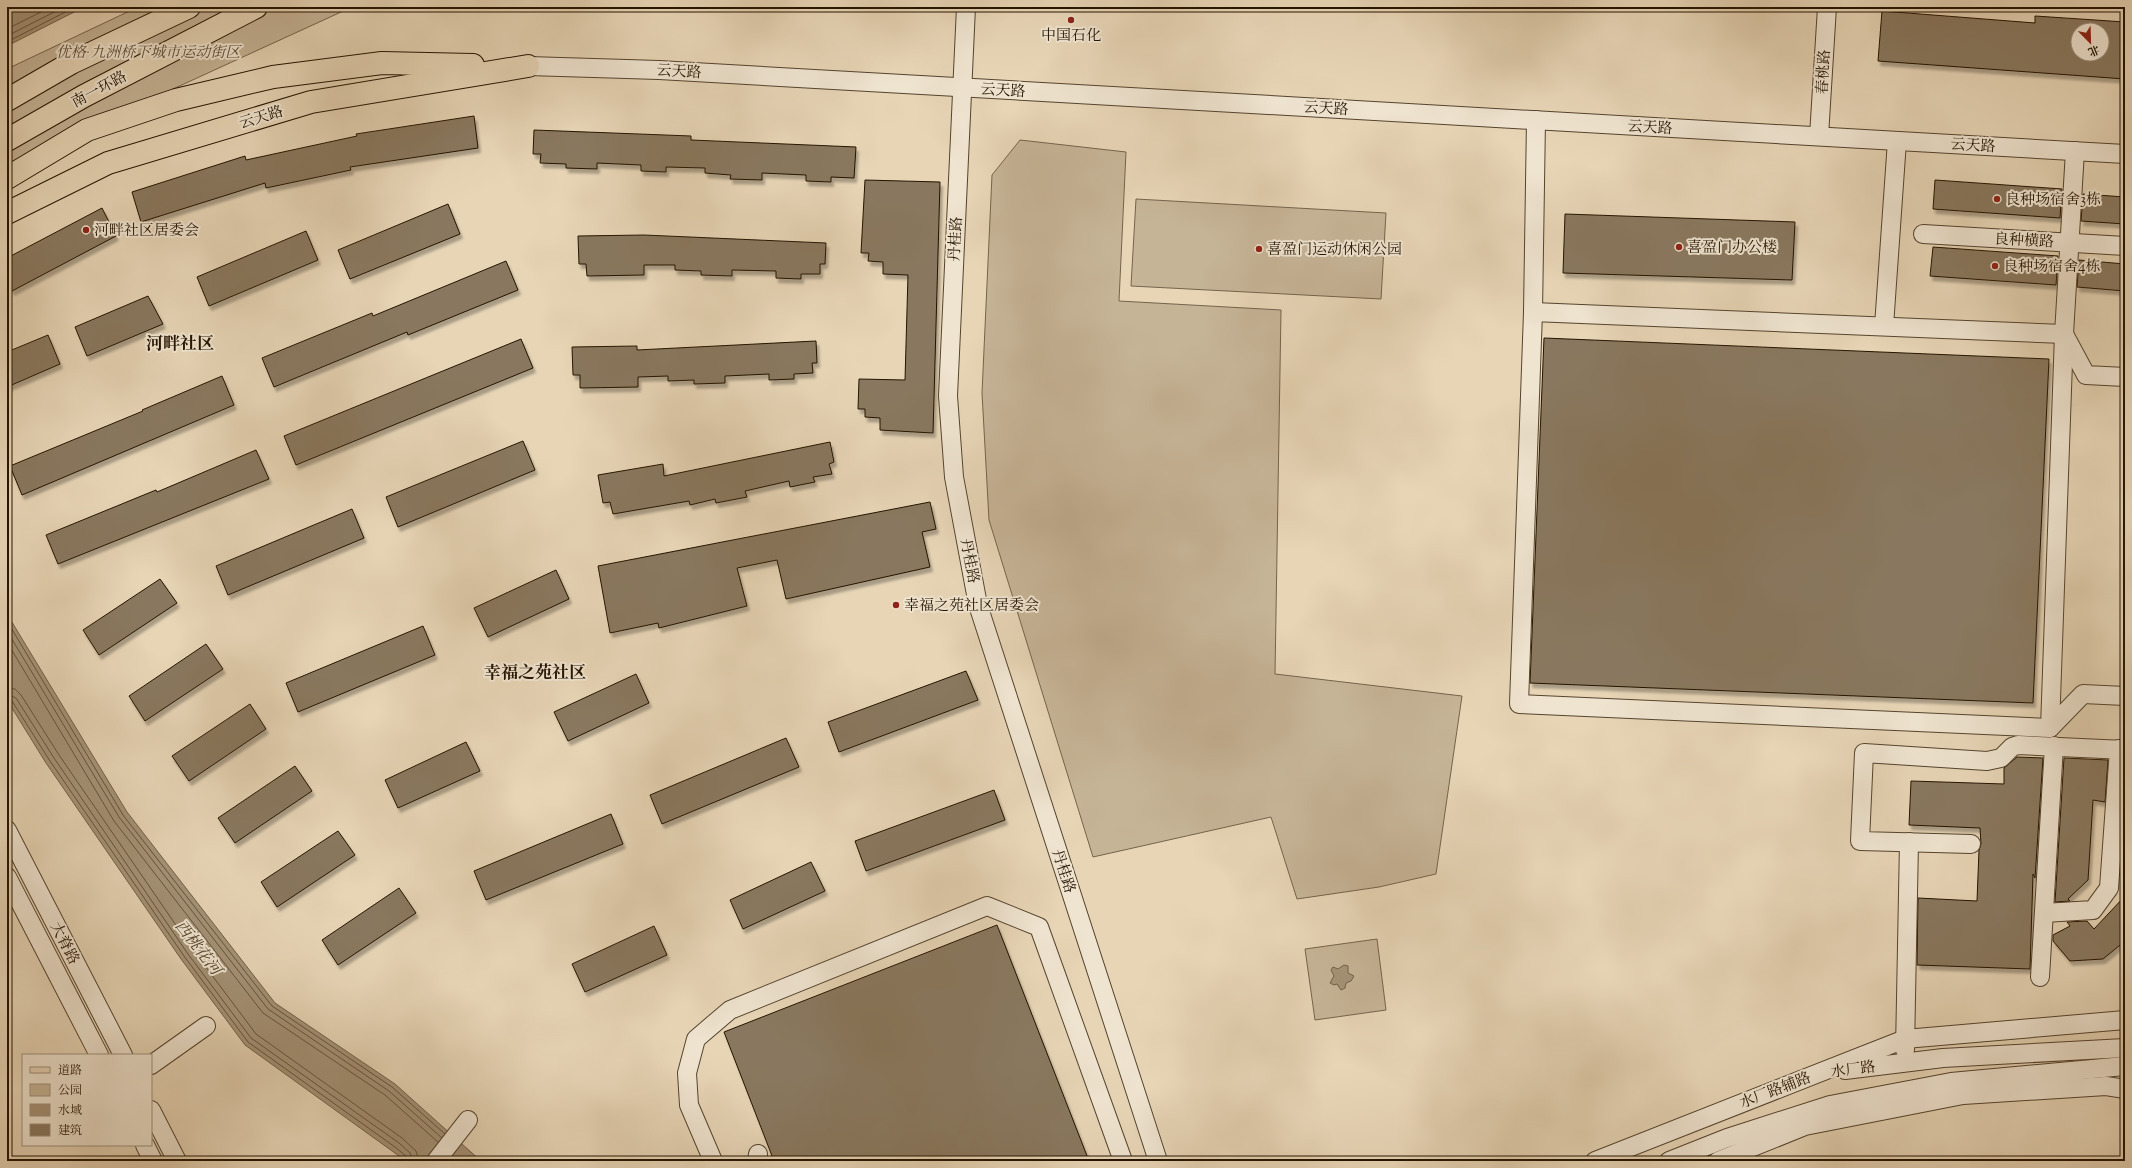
<svg xmlns="http://www.w3.org/2000/svg" width="2132" height="1168" font-family="'Sorts Mill Goudy','Noto Serif SC',serif">
	<style>
		.green { fill: #c6b497; stroke: #75644c }
		.water { fill: #a59378; stroke: #716048 }
		.lines { fill: none; stroke-linecap: round; stroke-linejoin: round }
		.shore { stroke: #64543c; stroke-width: 1 }
		.building { fill: #89785f; stroke: #241400; fill-rule: evenodd; filter: url(#shadow) }
		.minor-casing { stroke: #55442e; stroke-width: 20 }
		.major-casing { stroke: #241400; stroke-width: 24 }
		.highway-casing { stroke: #241400; stroke-width: 24 }
		.minor { stroke: #efe4d0; stroke-width: 18 }
		.major { stroke: #e7d5b6; stroke-width: 22 }
		.highway { stroke: #e7d5b6; stroke-width: 22 }
		.poi-dot { fill: #8f2418; stroke: #efe4d0; stroke-width: 1.5 }
		.labels { text-anchor: middle; stroke-width: 4; stroke-linejoin: round; paint-order: stroke }
		.poi-label { font-size: 15px; fill: #241400; stroke: #efe4d0; text-anchor: start }
		.park-label { font-size: 15px; font-style: italic; fill: #5d4c35; stroke: #efe4d0 }
		.street-label { font-size: 15px; fill: #241400; stroke: #efe4d0 }
		.water-label { font-size: 16px; font-style: italic; fill: #584730; stroke: #efe4d0 }
		.quarter-label { font-size: 17px; font-weight: bold; fill: #241400; stroke: #efe4d0 }
	</style>
	<defs>
		<filter id="shadow"><feDropShadow dx="2.5" dy="4.5" stdDeviation="1" flood-color="#0004"/></filter>
	</defs>
	<rect width="100%" height="100%" fill="#e7d5b6"/>
	<filter id="stains"><feTurbulence type="fractalNoise" baseFrequency=".005" numOctaves="4"/><feColorMatrix values="0 0 0 0 .2 0 0 0 0 .09 0 0 0 0 .02 0 0 0 .5 -.17"/></filter>
	<radialGradient id="worn" r=".72"><stop offset=".6" stop-color="#630" stop-opacity="0"/><stop offset="1" stop-color="#630" stop-opacity=".3"/></radialGradient>
	<g class="green">
		<path d="M138 7H352L7 165V69Z"/>
		<path d="M1020 140 1126 152 1119 301 1281 310 1275 674 1462 696 1436 874 1379 887 1297 899 1271 817 1093 857 989 520 982 393 992 175Z"/>
		<path d="M1136 199 1386 213 1381 299 1131 286Z"/>
		<path d="M1377 939 1386 1010 1315 1020 1305 949Z"/>
	</g>
	<g class="water">
		<path d="M7 7H84L7 46Z"/>
		<path d="M7 614 127 812 275 1003 395 1084 481 1161H406L245 1045 181 959 46 763 7 700Z"/>
		<path d="M1344 965 1348 966V973L1354 976 1351 981 1346 983 1345 988 1341 990 1337 984 1334 985 1330 983 1334 976 1331 970 1333 967 1338 969Z"/>
	</g>
	<g class="lines">
		<g class="shore">
			<path d="M7 29 51 7"/>
			<path d="M7 36 64 7"/>
			<path d="M7 42 75 7"/>
			<path d="M7 621 123 815 272 1006 392 1087 445 1134"/>
			<path d="M7 631 119 817 268 1009 389 1091 442 1138"/>
			<path d="M7 642 114 821 263 1013 385 1095 438 1142"/>
			<path d="M7 688 15 689 21 695 59 755 193 950 256 1034 402 1138 416 1151 419 1161"/>
			<path d="M7 694 16 698 54 758 188 954 251 1038 399 1143 410 1153 413 1161"/>
			<path d="M7 699 12 701 50 761 184 956 248 1042 395 1147 407 1157 408 1161"/>
		</g>
	</g>
	<g class="building">
		<path d="M1882 11 2035 23V16L2125 22V79L1878 61ZM2078 30H2102V54H2078Z"/>
		<path d="M474 116 478 148 350 167 351 170 266 188 265 183 141 222 132 192 245 156 246 160 357 136 356 134Z"/>
		<path d="M534 130 691 136V140L856 147 854 178 831 177V182L806 181V175L762 173V180L730 179 731 175 705 173V168L666 167V172L641 171V165L597 163V169L566 168V164L540 163 541 154H533Z"/>
		<path d="M865 180 940 182 933 433 880 430V418L865 417V409H858L859 379 905 380 908 275 883 274V262L868 261 869 253H861Z"/>
		<path d="M1935 180 2062 189 2060 218 1933 209Z"/>
		<path d="M2083 194 2125 197V224L2081 221Z"/>
		<path d="M448 204 460 234 350 279 338 250Z"/>
		<path d="M102 208 116 236 12 291 7 283V258Z"/>
		<path d="M1565 214 1795 222 1792 280 1563 273Z"/>
		<path d="M306 231 318 260 209 306 197 277Z"/>
		<path d="M644 235 826 243 825 264H820V274H801V279L776 278V271L732 270V276L701 275V271L675 270V265H644V275L587 276 586 264H579L578 236Z"/>
		<path d="M1933 247 2058 256 2056 285 1930 276Z"/>
		<path d="M2079 260 2125 264V291L2077 287Z"/>
		<path d="M506 261 518 290 408 335 407 332 274 387 262 358 372 313 373 316Z"/>
		<path d="M148 296 163 324 87 356 75 327Z"/>
		<path d="M48 335 60 364 7 387V352Z"/>
		<path d="M1544 338 2049 359 2033 703 1530 683Z"/>
		<path d="M521 339 533 368 296 465 284 436Z"/>
		<path d="M816 341 817 363H812L813 373 794 374V379L769 380V374L725 376V383L694 384V380L668 381V376L638 377V387L580 388V375H573L572 347 637 346V350Z"/>
		<path d="M222 376 234 405 22 495 10 466 143 411 142 410Z"/>
		<path d="M523 441 535 470 398 527 386 497Z"/>
		<path d="M830 442 834 462 829 464 832 474 813 477 815 482 790 487 789 481 745 491 747 497 716 503 715 499 690 505 689 501 613 514 610 502 603 503 598 475 663 464 664 476Z"/>
		<path d="M256 450 269 479 58 564 46 535 156 490 157 492Z"/>
		<path d="M930 502 936 529 922 532 930 567 786 599 777 560 737 568 747 606 659 628 658 623 610 633 598 566Z"/>
		<path d="M352 509 364 538 228 595 216 566Z"/>
		<path d="M556 570 569 599 488 637 474 608Z"/>
		<path d="M160 579 177 603 99 655 83 630Z"/>
		<path d="M423 626 435 655 298 712 286 683Z"/>
		<path d="M206 644 223 669 145 721 129 696Z"/>
		<path d="M966 671 978 700 839 752 828 722Z"/>
		<path d="M636 674 649 703 568 741 554 712Z"/>
		<path d="M250 704 266 729 189 781 172 756Z"/>
		<path d="M786 738 799 767 662 824 650 795Z"/>
		<path d="M466 742 480 771 398 808 385 780Z"/>
		<path d="M2017 757 2043 758 2035 878 2033 874 2030 969 1917 965 1918 898 1977 901 1979 850 1981 844 1980 828 1909 825 1911 781 2004 784V768Z"/>
		<path d="M2064 758 2108 760 2105 802 2093 800 2088 880 2068 899 2070 901 2055 902Z"/>
		<path d="M295 766 312 791 235 843 218 818Z"/>
		<path d="M994 790 1005 820 866 871 855 841Z"/>
		<path d="M611 814 623 844 486 900 474 871Z"/>
		<path d="M338 831 355 855 277 907 261 882Z"/>
		<path d="M811 862 825 891 743 929 730 900Z"/>
		<path d="M399 888 416 913 338 965 322 940Z"/>
		<path d="M2125 896V941L2103 959 2070 961 2053 941V935L2070 926 2067 922 2087 921 2094 929Z"/>
		<path d="M997 925 1089 1161H774L724 1032Z"/>
		<path d="M654 926 667 955 585 992 572 964Z"/>
	</g>
	<g class="lines">
		<g class="minor-casing">
			<g id="minor">
				<path d="M966 7 948 396 954 477 978 605 1158 1161"/>
				<path d="M528 66 659 70 2125 154"/>
				<path d="M1819 136 1827 7"/>
				<path d="M1923 234 2125 246"/>
				<path d="M1533 312 1536 120"/>
				<path d="M1884 326 1897 141"/>
				<path d="M2125 377 2086 375 2064 334 1533 312 1519 704 2050 728 2083 694 2125 696"/>
				<path d="M2050 728 2064 334 2075 151"/>
				<path d="M7 830 123 1055"/>
				<path d="M1971 844 1860 841 1864 753 1987 761 2001 758 2012 747 2018 745 2125 750"/>
				<path d="M7 877 99 1055"/>
				<path d="M2044 913 2093 910 2109 888 2119 749"/>
				<path d="M2040 977 2054 746"/>
				<path d="M1905 1050 1909 842"/>
				<path d="M151 1065 206 1026"/>
				<path d="M1845 1070 1943 1058 2125 1048"/>
				<path d="M151 1110 177 1161"/>
				<path d="M145 1145 153 1161"/>
				<path d="M436 1161 468 1120"/>
				<path d="M713 1161 689 1105 687 1073 696 1039 730 1010 987 906 1039 927 1123 1161"/>
				<path d="M757 1161 758 1154"/>
				<path d="M1595 1161 1905 1039 2125 1020"/>
				<path d="M1669 1161 1727 1138 1830 1105 1951 1082 2125 1066"/>
				<path d="M1718 1161 1805 1126 1963 1095 2106 1086 2125 1089"/>
			</g>
		</g>
		<g class="major-casing">
			<g id="major">
				<path d="M7 178 87 130 176 100 273 77 382 63 473 65"/>
				<path d="M7 213 108 163 311 102 528 66"/>
			</g>
		</g>
		<g class="highway-casing">
			<g id="highway">
				<path d="M7 100 71 63 189 7"/>
				<path d="M7 140 84 96 256 7"/>
			</g>
		</g>
		<use href="#minor" class="minor"/>
		<use href="#major" class="major"/>
		<use href="#highway" class="highway"/>
	</g>
	<g class="poi-dot">
		<circle cx="1071" cy="20" r="4"/>
		<circle cx="1997" cy="199" r="4"/>
		<circle cx="86" cy="230" r="4"/>
		<circle cx="1679" cy="247" r="4"/>
		<circle cx="1259" cy="249" r="4"/>
		<circle cx="1995" cy="266" r="4"/>
		<circle cx="896" cy="605" r="4"/>
	</g>
	<g class="labels">
		<g class="poi-label">
			<text x="1071" y="40" text-anchor="middle">中国石化</text>
			<text x="2005" y="204">良种场宿舍3栋</text>
			<text x="94" y="235">河畔社区居委会</text>
			<text x="1687" y="252">喜盈门办公楼</text>
			<text x="1267" y="254">喜盈门运动休闲公园</text>
			<text x="2003" y="271">良种场宿舍4栋</text>
			<text x="904" y="610">幸福之苑社区居委会</text>
		</g>
		<g class="park-label">
			<text x="148" y="57">优格·九洲桥下城市运动街区</text>
		</g>
		<g class="street-label">
			<text transform="translate(679 71) rotate(3)" y="5">云天路</text>
			<text transform="translate(1823 72) rotate(-87)" y="5">春桃路</text>
			<text transform="translate(99 89) rotate(-28)" y="5">南一环路</text>
			<text transform="translate(1003 90) rotate(3)" y="5">云天路</text>
			<text transform="translate(1326 108) rotate(3)" y="5">云天路</text>
			<text transform="translate(261 117) rotate(-17)" y="5">云天路</text>
			<text transform="translate(1650 127) rotate(3)" y="5">云天路</text>
			<text transform="translate(1973 145) rotate(3)" y="5">云天路</text>
			<text transform="translate(955 239) rotate(-87)" y="5">丹桂路</text>
			<text transform="translate(2024 240) rotate(3)" y="5">良种横路</text>
			<text transform="translate(970 561) rotate(79)" y="5">丹桂路</text>
			<text transform="translate(1064 871) rotate(72)" y="5">丹桂路</text>
			<text transform="translate(65 943) rotate(63)" y="5">大脊路</text>
			<text transform="translate(1853 1069) rotate(-7)" y="5">水厂路</text>
			<text transform="translate(1775 1090) rotate(-21)" y="5">水厂路辅路</text>
		</g>
		<g class="water-label">
			<text transform="translate(199 947) rotate(52)" y="6">西桃花河</text>
		</g>
		<g class="quarter-label">
			<text x="180" y="349">河畔社区</text>
			<text x="535" y="678">幸福之苑社区</text>
		</g>
	</g>
	<rect width="2132" height="1168" fill="none" stroke="#e7d5b6" stroke-width="24"/>
	<rect x="8" y="8" width="2116" height="1152" fill="none" stroke="#241400" stroke-width="2"/>
	<rect x="12" y="12" width="2108" height="1144" fill="none" stroke="#241400"/>
	<rect x="22" y="1054" width="130" height="92" fill="#efe4d0" stroke="#9e917d"/>
	<rect x="30" y="1067" width="20" height="6" fill="#e7d5b6" stroke="#9e917d"/>
	<text x="58" y="1074" font-size="12" fill="#241400">道路</text>
	<rect x="30" y="1084" width="20" height="12" fill="#c6b497" stroke="#9e917d"/>
	<text x="58" y="1094" font-size="12" fill="#241400">公园</text>
	<rect x="30" y="1104" width="20" height="12" fill="#a59378" stroke="#9e917d"/>
	<text x="58" y="1114" font-size="12" fill="#241400">水域</text>
	<rect x="30" y="1124" width="20" height="12" fill="#89785f" stroke="#9e917d"/>
	<text x="58" y="1134" font-size="12" fill="#241400">建筑</text>
	<g transform="translate(2090 42) rotate(157)"><circle r="19" fill="#efe4d0" stroke="#9e917d"/>
	<path d="M0-3L7 15L0 10L-7 15Z" fill="#8f2418"/>
	<text y="-6" font-size="11" font-weight="bold" text-anchor="middle" fill="#241400">北</text>
	</g>
	<rect width="100%" height="100%" filter="url(#stains)"/>
	<rect width="100%" height="100%" fill="url(#worn)"/>
</svg>
